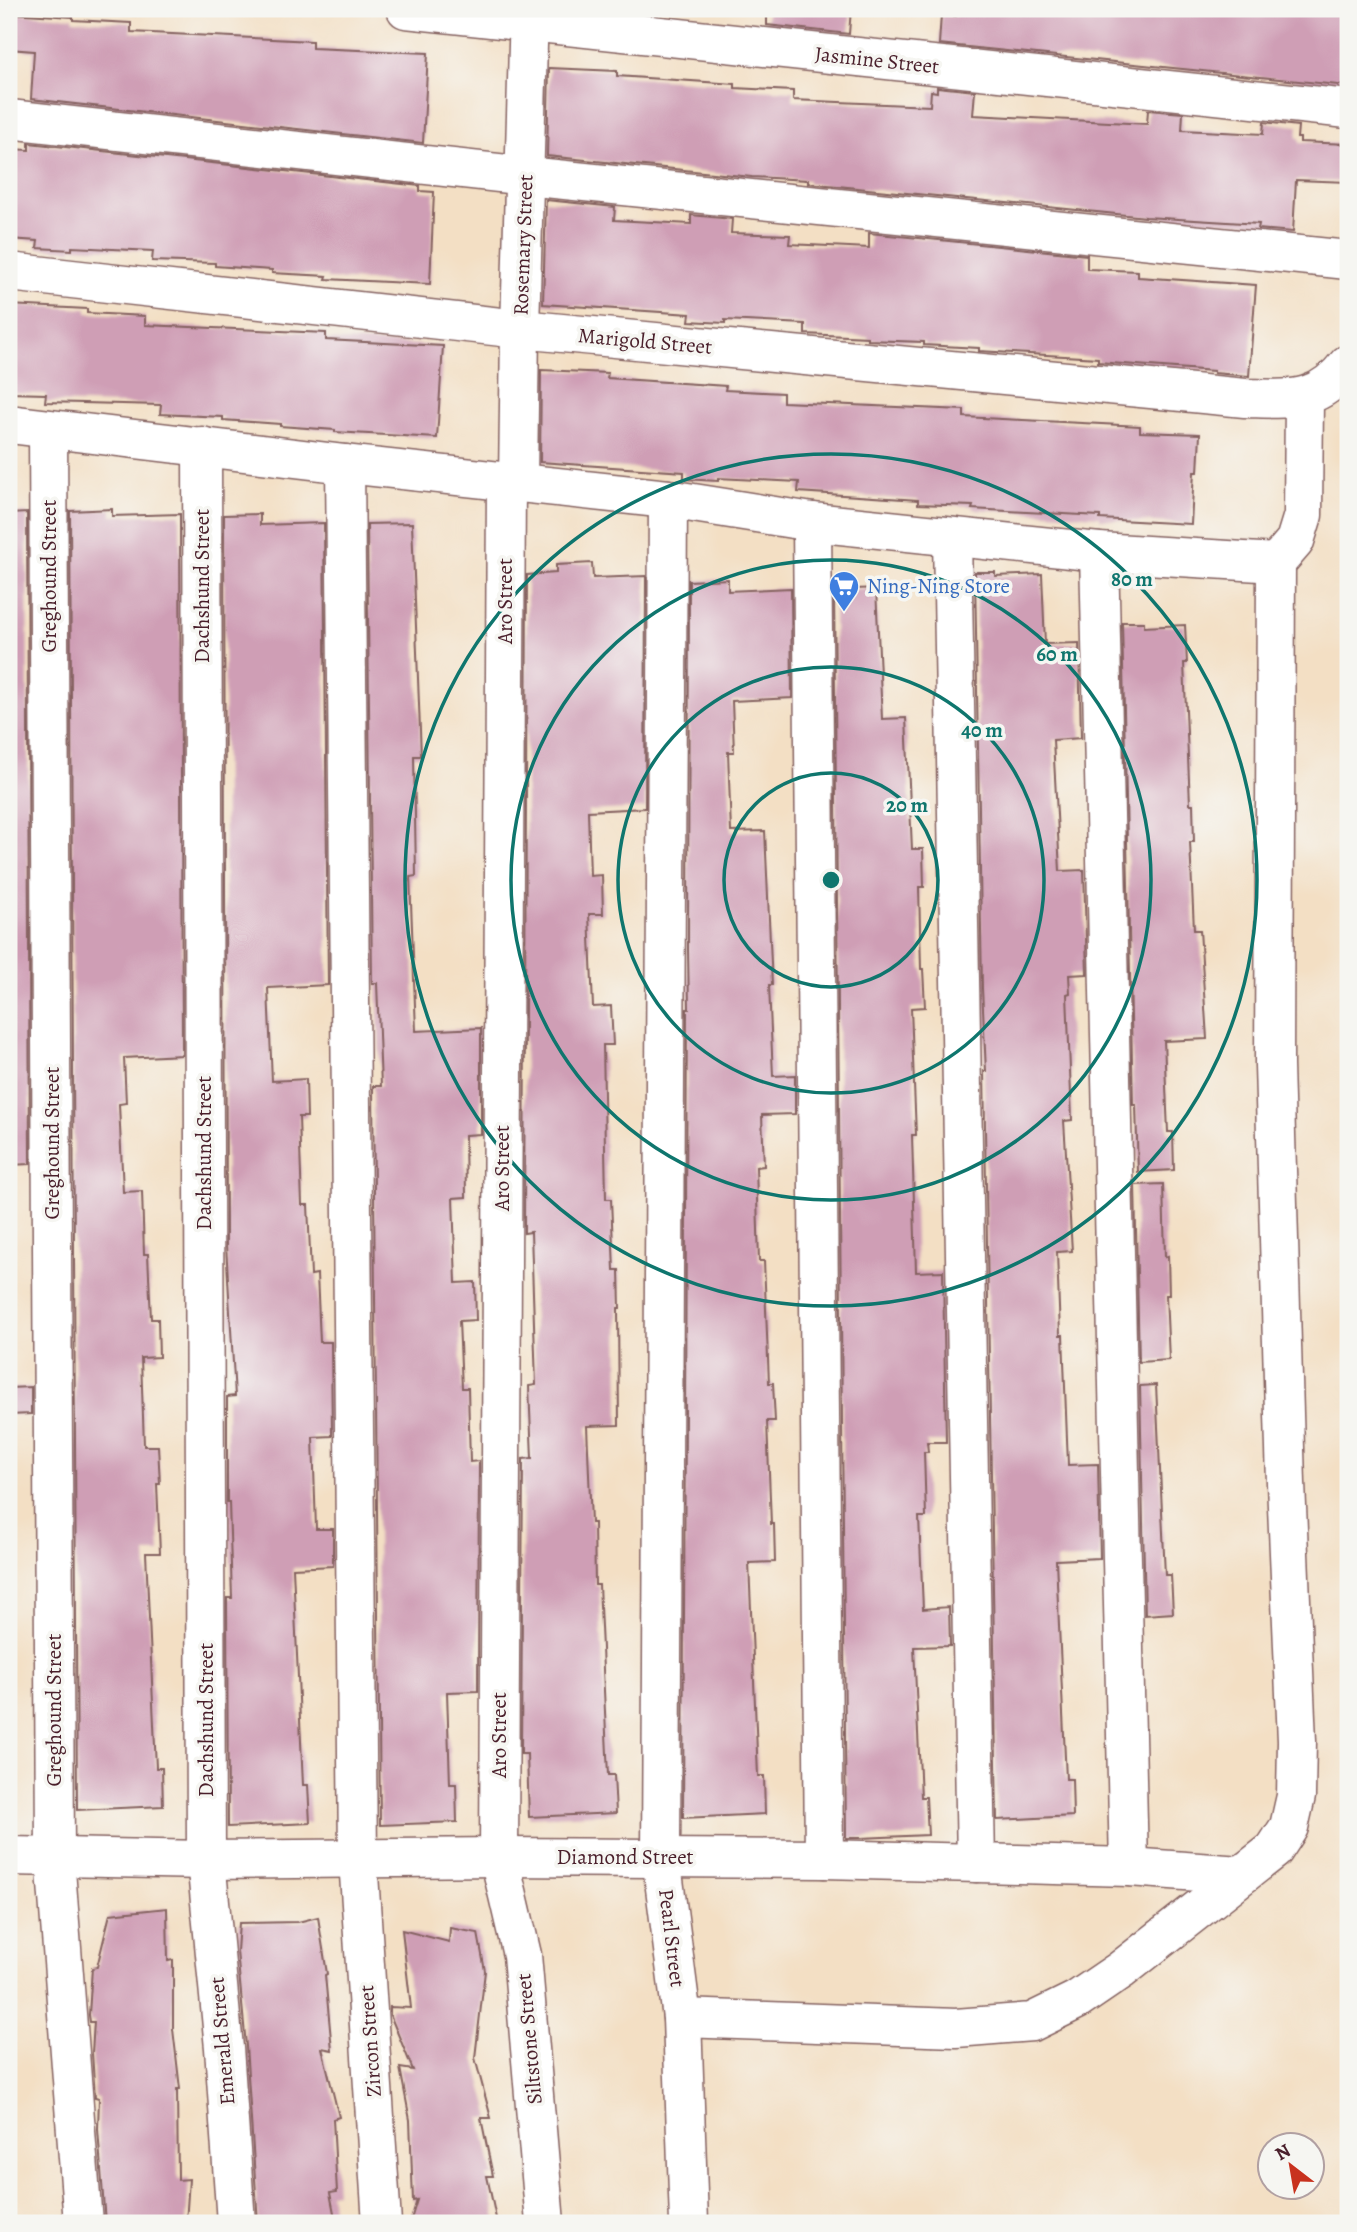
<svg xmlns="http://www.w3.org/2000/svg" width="1357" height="2232" font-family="Alegreya,serif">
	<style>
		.building { fill: #cf9eb5 }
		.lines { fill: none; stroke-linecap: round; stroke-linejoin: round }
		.minor-casing { stroke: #856261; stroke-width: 41 }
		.minor { stroke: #fff; stroke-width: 38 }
		.ring { fill: none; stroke: #0f766e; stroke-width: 3.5 }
		.labels { text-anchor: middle; stroke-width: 7; stroke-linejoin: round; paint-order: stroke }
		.street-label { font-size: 21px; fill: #4a1f2b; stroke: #f6f6f2 }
		.shop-label { font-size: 21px; fill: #366cbe; stroke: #f6f6f2; text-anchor: start }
		.centre { fill: #0f766e; stroke: #f6f6f2; stroke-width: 3.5 }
		.ring-label { font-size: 21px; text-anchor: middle; font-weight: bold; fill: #0f766e; stroke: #f6f6f2; stroke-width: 7; stroke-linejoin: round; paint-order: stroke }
	</style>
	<rect width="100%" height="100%" fill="#f6f6f2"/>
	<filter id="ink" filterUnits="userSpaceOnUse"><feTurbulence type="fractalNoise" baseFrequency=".0143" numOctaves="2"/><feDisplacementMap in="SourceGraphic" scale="14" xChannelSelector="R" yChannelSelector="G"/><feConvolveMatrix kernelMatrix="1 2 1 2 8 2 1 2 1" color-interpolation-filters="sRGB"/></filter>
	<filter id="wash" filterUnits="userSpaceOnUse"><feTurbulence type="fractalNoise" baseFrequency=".00686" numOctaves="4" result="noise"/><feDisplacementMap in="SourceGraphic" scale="28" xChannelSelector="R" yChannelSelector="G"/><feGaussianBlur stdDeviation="1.57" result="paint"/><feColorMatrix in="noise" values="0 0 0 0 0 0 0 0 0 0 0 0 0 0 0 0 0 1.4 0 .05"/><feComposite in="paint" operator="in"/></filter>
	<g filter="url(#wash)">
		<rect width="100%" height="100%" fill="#f3dfc4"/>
		<g id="blocks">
			<g class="building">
				<path d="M767 9H851L849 34 767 25Z"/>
				<path d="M956 9H1348V86L939 44 941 15 956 16Z"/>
				<path d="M9 13 73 17V20L131 23V32L312 41V48L428 53 423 143 31 99 34 51 9 49Z"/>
				<path d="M549 68 617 71V76L735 84V88L793 91V100L930 106 931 91 937 92V87L975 91 973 115 1147 124 1148 110 1183 113 1182 130 1263 134 1264 122 1298 126 1297 138H1300V142L1348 144V182L1296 180 1293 232 1258 229 1259 224 1146 217 808 183V180L752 177 547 156Z"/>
				<path d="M29 143 420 186V191L434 192 430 284 326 279 327 276 272 273V270L215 266V263L152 261 153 251 72 247V250L37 248 38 241 9 239V149L29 150Z"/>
				<path d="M546 200 615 207 614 220 691 224V215L732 219 731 233 790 235 789 244 869 248V233L1087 255V269L1138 271V277L1256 285 1249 376 1214 373V371L1098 362V358L979 351V348L924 345V342L868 340V337L805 334V324L725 320V323L689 321 690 314 543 304Z"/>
				<path d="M9 305 87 309V313L145 316V325L326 333V340L443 346 437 438 335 432V430L280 426V424L223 420V417L160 414 161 405 45 402 46 394 9 393Z"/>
				<path d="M541 370 608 373 607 378 726 386 725 390 783 393V402L964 410V417L1140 426V432L1200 434 1198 472H1194L1191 524 1100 519V516L972 509 973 506 918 504V500L798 492 799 482 718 478V481L684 479V472L540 462Z"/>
				<path d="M112 509V516L180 514 182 1055 124 1058 126 1103 119 1104 123 1192 142 1191 144 1254H148L151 1319H158L159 1357 141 1358 144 1446H158L160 1484H157L160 1553H146L156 1768H162L163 1806 77 1810 70 511Z"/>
				<path d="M27 513 30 1164 9 1165V514Z"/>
				<path d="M260 514V525L324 523 328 985 268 988 272 1081 306 1079 307 1117H299L302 1205H308L311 1275 317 1274 320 1342H331L332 1436 313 1437 316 1529H333V1566L293 1568 303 1785H308L310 1823 228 1827 227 1598H232L229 1502H227V1397L235 1396 226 1245 224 515Z"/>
				<path d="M412 523 421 756H414L416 876 410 877 416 1031 481 1028V1134L465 1135 466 1197 453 1198 456 1283 475 1282 476 1320 459 1321 462 1388H468L470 1462 479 1461 478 1691 447 1692 450 1784H456L457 1822 380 1825 373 1086H381L377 983H372L367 524Z"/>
				<path d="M592 563 593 578 646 576 645 808 588 811 590 876 602 875 603 914H589L593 1007 611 1006 613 1045H603L606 1199H611L614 1270H619L620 1308H618L619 1425 587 1426 591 1523H594L595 1585H599L608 1775H614L616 1813 529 1817 527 1754H521L523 1459 532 1458 529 1386 536 1385 531 1232 524 1233 527 575 556 573V565Z"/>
				<path d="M975 572H995V576L1042 574 1045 644 1079 643 1081 738 1053 740 1060 871 1084 870 1087 974 1069 975 1070 993 1067 994 1072 1120 1064 1121 1072 1251 1057 1252 1060 1335H1063L1068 1465 1098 1464 1100 1558 1056 1560 1066 1779H1072L1073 1816 997 1820 984 1071H986L982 988Z"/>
				<path d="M728 579V591L791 588 792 698 732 701 734 752H728L731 832 765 831 772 985H769L773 1076 795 1075V1114L762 1115 764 1166 756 1167 759 1261H764L769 1383H773L775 1421H767L771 1524H774L775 1562 749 1563 758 1776H764L765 1814 683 1818 687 1009H689L688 950 689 581Z"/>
				<path d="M876 588 882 719 906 718 912 849H923L924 887H919L921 969H923L925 1007 911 1008 916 1135H912L916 1272 943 1271 946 1442H927L928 1452H924L926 1517H919L923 1609 949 1607 950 1646 914 1647 921 1797H926L928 1835 860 1838H846L834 590Z"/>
				<path d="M1122 622H1144V627L1185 625 1187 663H1184L1190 804H1193L1194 842H1190L1194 930H1200L1207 1039 1164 1041 1168 1132H1173L1174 1170 1138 1172 1136 1105H1133Z"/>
				<path d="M1163 1184 1165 1257 1168 1256 1169 1295H1166L1169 1360 1139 1362 1135 1185Z"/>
				<path d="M1156 1385 1165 1575H1171L1173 1613 1145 1615 1140 1386Z"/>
				<path d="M31 1387V1414L9 1415V1388Z"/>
				<path d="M167 1908 168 1961 173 1960V2029L180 2089H177L178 2180 189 2179 186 2223H105L98 2129 99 2098 95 2097 92 2053 94 2022H90L89 2015 92 1968 97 1967 110 1914Z"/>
				<path d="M318 1917 327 1974 325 1975 332 2050 322 2048 339 2117 333 2119 337 2192 330 2193 336 2223H258L246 2046 237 1951 239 1923 298 1922Z"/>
				<path d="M450 1928 478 1933 485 1971 475 2058 491 2118H481L493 2176H487L497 2223H410L417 2200 413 2201 410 2120 400 2068 413 2070 390 2015V2007L411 2008 402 1930 449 1942Z"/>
			</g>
		</g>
	</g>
	<g filter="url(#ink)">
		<use href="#blocks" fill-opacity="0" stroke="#856261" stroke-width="2"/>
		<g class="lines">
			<g class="minor-casing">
				<g id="minor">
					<path d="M406 9 1348 109"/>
					<path d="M9 119 526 176 1348 260"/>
					<path d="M9 272 520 329 1245 398C1290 399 1317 404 1348 364"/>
					<path d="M9 424 345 464 668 499 812 522 1099 552 1276 563"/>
					<path d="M48 429 55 1857 83 2223"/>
					<path d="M202 446 206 1860 224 2048 236 2223"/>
					<path d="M345 464 358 1859 382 2223"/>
					<path d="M506 480 499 1857 522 1955 545 2223"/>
					<path d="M518 482 520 329 529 9"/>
					<path d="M668 499 661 1857 682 2018 689 2223"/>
					<path d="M812 522 824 1859"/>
					<path d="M952 537 976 1863"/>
					<path d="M1099 552 1129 1867"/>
					<path d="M9 1856 206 1860 499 1857 824 1859 1129 1867 1241 1875"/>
					<path d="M682 2018 956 2028 1032 2022 1077 2000 1121 1970 1274 1850 1289 1827 1296 1796 1297 1741 1286 1483 1274 1065 1276 563 1295 541 1303 515 1304 398"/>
				</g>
			</g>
			<use href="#minor" class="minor"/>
		</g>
	</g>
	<g class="ring">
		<circle cx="831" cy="880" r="107"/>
		<circle cx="831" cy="880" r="213"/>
		<circle cx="831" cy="880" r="320"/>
		<circle cx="831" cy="880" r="426"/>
	</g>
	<defs>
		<g id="supermarket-pin" transform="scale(1.575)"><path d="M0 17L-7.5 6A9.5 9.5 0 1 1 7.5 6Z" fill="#3f7fe0" stroke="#f6f6f2"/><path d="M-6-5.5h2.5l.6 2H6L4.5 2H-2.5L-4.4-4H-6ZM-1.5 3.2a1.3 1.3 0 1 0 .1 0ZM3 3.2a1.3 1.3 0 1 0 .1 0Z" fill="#fff"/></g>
	</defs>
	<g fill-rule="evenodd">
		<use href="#supermarket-pin" x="844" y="586"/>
	</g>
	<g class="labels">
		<g class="street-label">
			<text transform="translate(877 60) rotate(6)" y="7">Jasmine Street</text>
			<text transform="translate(523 245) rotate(-88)" y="7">Rosemary Street</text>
			<text transform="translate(645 341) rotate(5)" y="7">Marigold Street</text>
			<text transform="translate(49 576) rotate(-90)" y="7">Greghound Street</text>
			<text transform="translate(202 586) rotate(-90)" y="7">Dachshund Street</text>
			<text transform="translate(505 601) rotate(-90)" y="7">Aro Street</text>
			<text transform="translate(52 1143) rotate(-90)" y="7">Greghound Street</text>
			<text transform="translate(204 1153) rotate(-90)" y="7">Dachshund Street</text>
			<text transform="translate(502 1168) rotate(-90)" y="7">Aro Street</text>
			<text transform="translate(54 1710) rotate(-90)" y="7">Greghound Street</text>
			<text transform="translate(206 1720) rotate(-90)" y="7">Dachshund Street</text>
			<text transform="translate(499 1735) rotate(-90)" y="7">Aro Street</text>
			<text x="625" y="1864">Diamond Street</text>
			<text transform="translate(672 1938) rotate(83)" y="7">Pearl Street</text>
			<text transform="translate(529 2039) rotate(-95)" y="7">Siltstone Street</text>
			<text transform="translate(222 2041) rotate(-95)" y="7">Emerald Street</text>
			<text transform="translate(370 2041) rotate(-94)" y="7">Zircon Street</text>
		</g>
		<g class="shop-label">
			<text x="867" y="593">Ning-Ning Store</text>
		</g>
	</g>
	<circle cx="831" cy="880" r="10" class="centre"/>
	<g class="ring-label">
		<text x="1132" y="586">80 m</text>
		<text x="1057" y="661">60 m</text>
		<text x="982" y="737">40 m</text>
		<text x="907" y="812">20 m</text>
	</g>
	<rect width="1357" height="2232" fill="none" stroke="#f6f6f2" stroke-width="35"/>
	<g transform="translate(1291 2166) rotate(329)"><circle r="33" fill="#f6f6f2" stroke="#b1a0a2" stroke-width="2"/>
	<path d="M0-5L12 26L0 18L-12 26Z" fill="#c8321e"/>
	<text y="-10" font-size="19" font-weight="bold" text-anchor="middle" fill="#4a1f2b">N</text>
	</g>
</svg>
